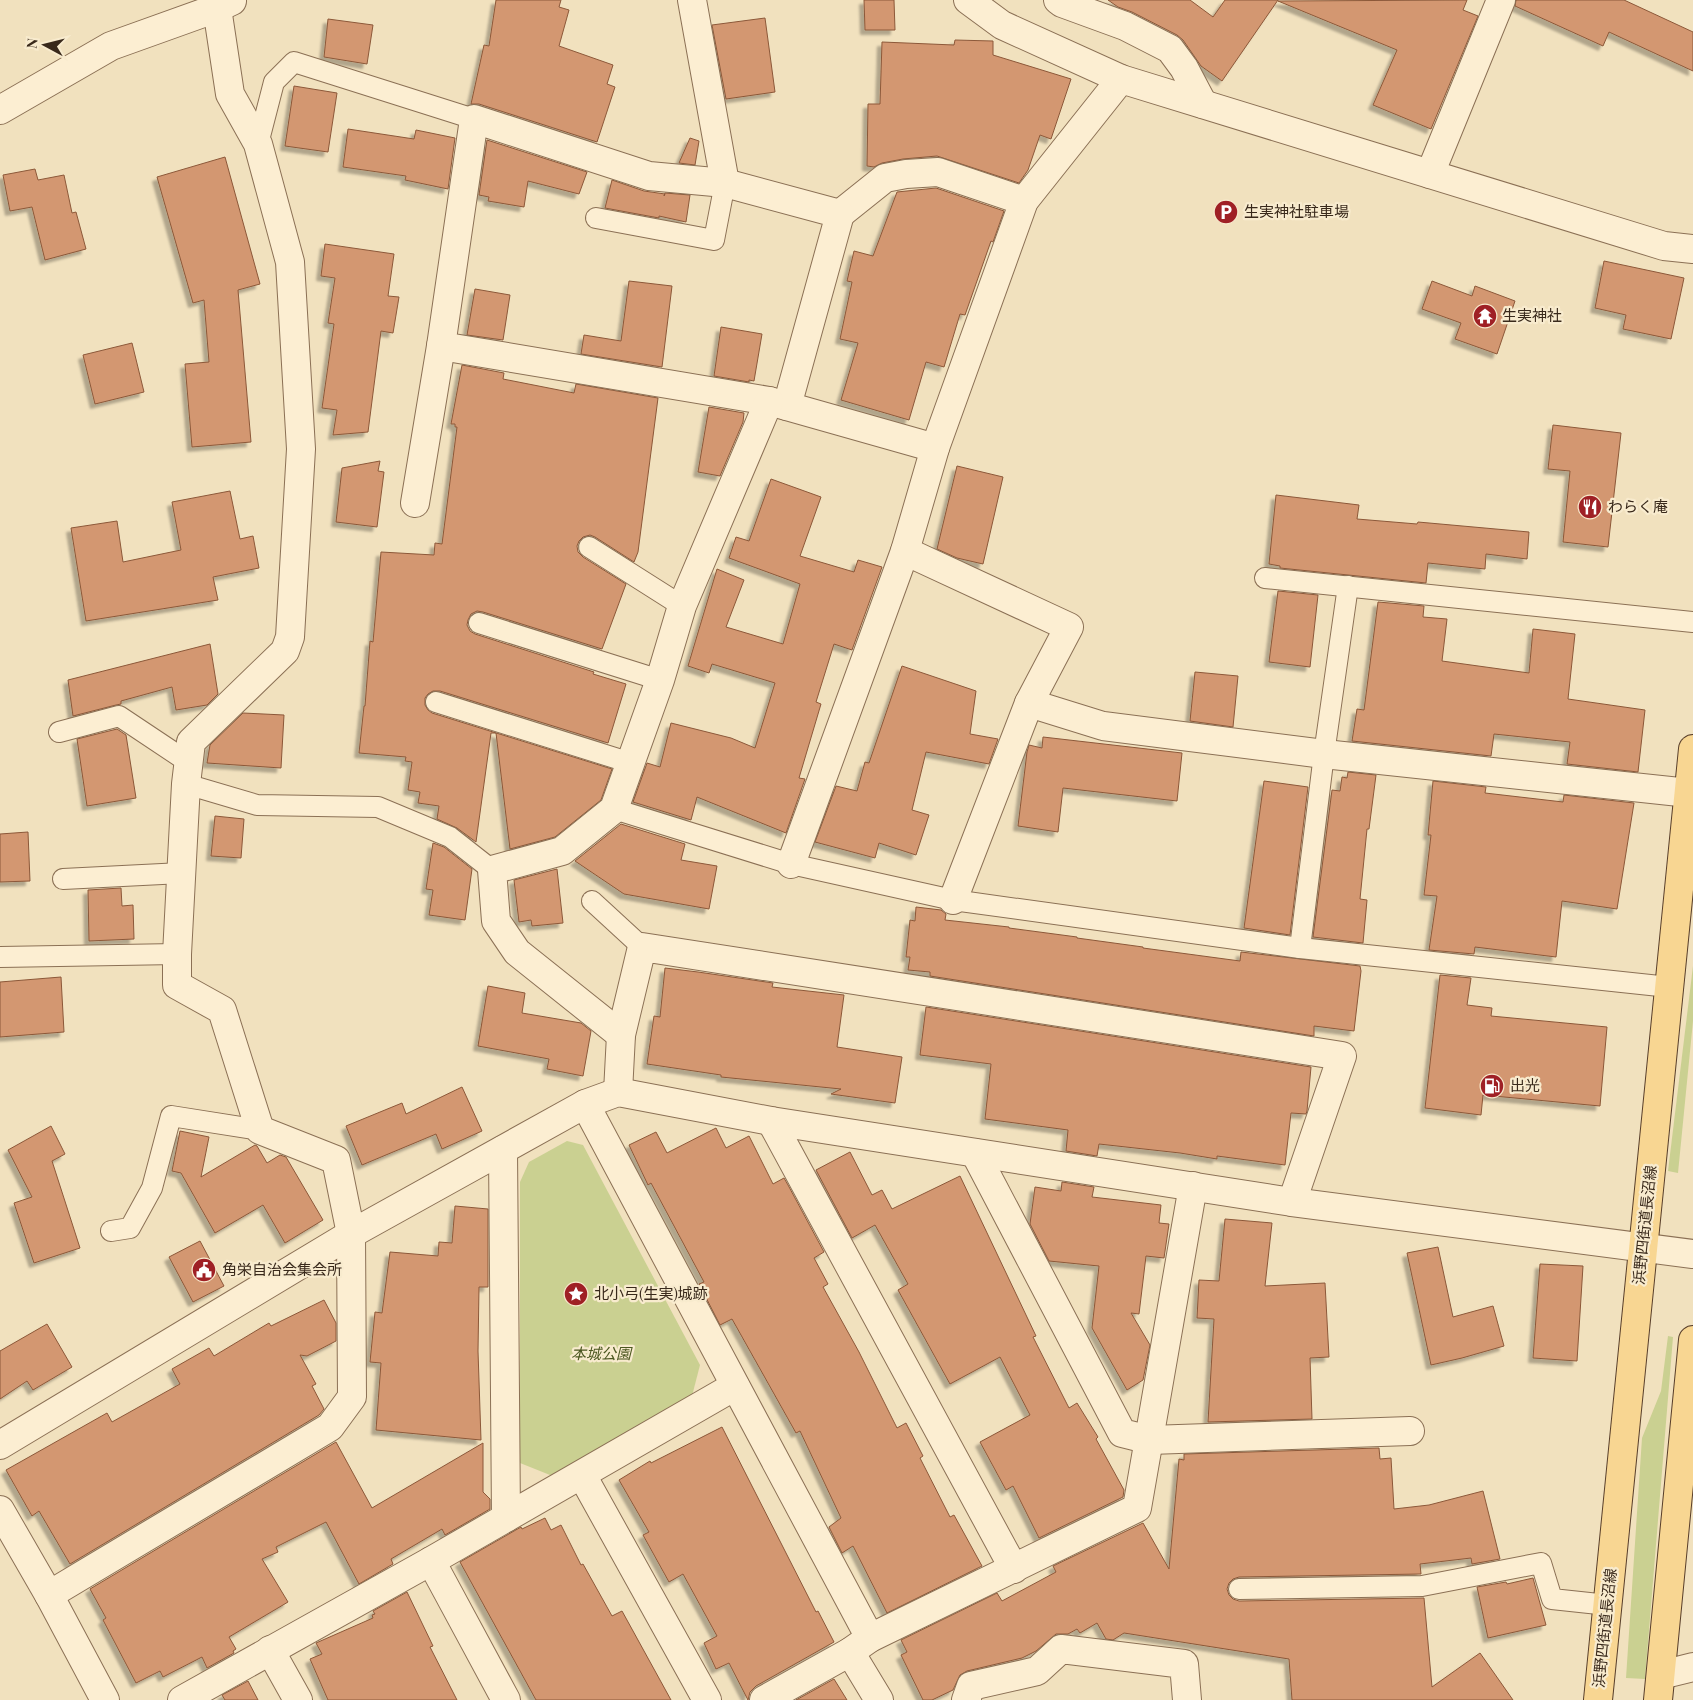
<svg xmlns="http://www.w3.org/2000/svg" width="1693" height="1700" font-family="'Playfair Display','Noto Sans JP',serif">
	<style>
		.green { fill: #cad091 }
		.building { fill: #d39771; stroke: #8c5839; filter: url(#shadow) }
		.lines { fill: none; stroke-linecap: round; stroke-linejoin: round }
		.lane-casing { stroke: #8b7055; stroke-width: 22 }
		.street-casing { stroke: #8b7055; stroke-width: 30 }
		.primary-casing { stroke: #583e2a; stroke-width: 30 }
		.lane { stroke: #fceed2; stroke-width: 20 }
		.street { stroke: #fceed2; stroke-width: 28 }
		.primary { stroke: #f8d692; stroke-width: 28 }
		.labels { text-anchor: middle; stroke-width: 4.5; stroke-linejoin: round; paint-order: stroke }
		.poi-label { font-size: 15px; fill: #39291b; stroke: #f8ebce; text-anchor: start }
		.street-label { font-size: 15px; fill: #39291b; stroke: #f8ebce }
		.park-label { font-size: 15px; font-style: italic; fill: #4b5720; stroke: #f8ebce }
	</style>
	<defs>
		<filter id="shadow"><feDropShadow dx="-4.5" dy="4.5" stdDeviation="1" flood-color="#0004"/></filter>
	</defs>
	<rect width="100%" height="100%" fill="#f1e1be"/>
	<g class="green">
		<path d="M1693 966V1021L1678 1173 1668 1171Z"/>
		<path d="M567 1141 583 1145 700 1365 692 1396 555 1477 520 1463V1182L529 1162Z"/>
		<path d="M1668 1336 1673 1337 1645 1679 1626 1678 1642 1438 1661 1391Z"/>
	</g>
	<g class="building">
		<path d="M496 0H561L559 7 569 10 559 46 613 65 607 84 615 87 597 142 479 104H471L484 45 489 46Z"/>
		<path d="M864 0H894L895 30H865Z"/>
		<path d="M1108 0H1190L1213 17 1225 0H1278L1222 81 1201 66 1183 40 1177 35 1132 12 1118 7Z"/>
		<path d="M1467 0 1463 10 1478 16 1431 129 1373 105 1397 50 1278 1Z"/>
		<path d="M1516 0H1624L1693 32V71L1609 32 1603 46 1515 6Z"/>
		<path d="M765 18 775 92 726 99 712 25Z"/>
		<path d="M328 19 373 25 367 64 324 57Z"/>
		<path d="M955 40 993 41V55L1071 79 1051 139 1040 135 1028 170 1019 183 937 156 903 159 882 163 874 167 867 166 868 104H880L882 42 954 45Z"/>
		<path d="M294 86 337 93 328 152 285 146Z"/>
		<path d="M348 129 414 139 416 130 455 138 448 189 405 180 406 176 343 167Z"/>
		<path d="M690 138 699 141 695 165 679 163Z"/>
		<path d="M487 140 587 172 579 194 528 181 524 207 488 201 489 197 479 195Z"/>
		<path d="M225 157 260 284 238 290 251 442 192 447 185 364 209 362 204 300 193 303 157 177Z"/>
		<path d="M35 169 38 180 64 175 72 213 76 212 86 249 45 260 32 207 10 211 3 175Z"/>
		<path d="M612 180 644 191 665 194 664 196 665 193 690 195 686 222 659 216V218L605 208Z"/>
		<path d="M936 188 1004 211 993 242 991 241 965 315 960 314 944 367 926 362 909 420 841 400 858 343 840 339 852 282 847 281 854 251 873 256 897 192Z"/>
		<path d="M325 244 394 254 388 296 399 297 393 333 381 331 368 432 333 435 337 410 322 408 334 324 328 323 335 278 321 276Z"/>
		<path d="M1604 261 1684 278 1671 339 1623 329 1626 315 1595 308Z"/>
		<path d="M629 281 672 286 662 367 581 354 584 335 621 341Z"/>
		<path d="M1432 281 1472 296 1475 286 1515 301 1497 354 1455 339 1461 323 1422 309Z"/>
		<path d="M475 289 510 295 503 340 467 335Z"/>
		<path d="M721 327 762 334 754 381 749 380V382L714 376Z"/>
		<path d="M132 343 144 392 95 404 83 355Z"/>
		<path d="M462 365 504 373 503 379 574 393 576 384 658 398 638 552 634 562 595 537 590 535 583 537 579 541 577 546 578 552 583 557 626 584 602 649 483 612 477 611 471 614 468 620 467 625 470 631 475 634 594 672 593 674 626 684 608 743 440 691H433L428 694 425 698V705L428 710 432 713 612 769 601 800 555 837 510 849 496 733H491L476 842 457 828 437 819 439 806 418 803 420 792 408 790 412 762 405 761 406 757 359 753 364 706H365L370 641 373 642 381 552 434 555 435 543 442 544 457 427H455V424H451Z"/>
		<path d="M709 407 744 413 743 422 720 476 698 472Z"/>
		<path d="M1553 425 1621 433 1608 547 1563 542 1570 471 1548 469Z"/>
		<path d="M380 461 378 471 384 472 377 527 336 522 342 468Z"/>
		<path d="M957 466 1003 477 983 564 957 558 937 549Z"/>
		<path d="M771 479 821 497 800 556 854 572 858 560 882 567 852 650 834 644 816 702 821 704 799 778 805 779 786 833 697 797 691 820 633 802 647 763 660 767 671 723 731 738 755 748 775 683 712 664 709 673 688 666 717 569 744 580 726 627 783 644 800 584 729 558 736 537 749 541Z"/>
		<path d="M230 491 240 539 253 536 259 568 213 577 218 600 86 621 71 528 117 521 123 562 181 550 172 502Z"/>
		<path d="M1276 495 1359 505 1357 519 1417 524 1418 522 1529 532 1527 559 1486 554 1485 569 1428 563 1426 583 1280 568V566L1269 564Z"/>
		<path d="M1278 591 1318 595 1310 667 1269 662Z"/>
		<path d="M1378 602 1424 606 1423 617 1447 619 1442 661 1529 673 1533 629 1575 634 1568 699 1645 710 1638 772 1567 764 1570 742 1494 734 1491 756 1352 741 1357 709 1364 710Z"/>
		<path d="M210 644 218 694 207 705 176 710 172 687 121 701V704L116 705 73 716 68 680Z"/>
		<path d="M902 666 976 691 970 734 998 739 989 764 926 752 912 810 929 815 916 855 879 843 875 858 815 842 836 786 857 791 865 762 869 763Z"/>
		<path d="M1195 672 1238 676 1233 727 1190 721Z"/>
		<path d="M243 713 284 715 281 768 207 763 210 745Z"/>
		<path d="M117 729 126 735 136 798 87 806 77 739Z"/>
		<path d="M1043 737 1182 753 1177 801 1063 788 1058 832 1018 826 1027 752 1029 745 1042 748Z"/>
		<path d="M1348 772 1376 775 1369 829H1367L1360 899 1367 900 1363 943 1313 937 1332 790 1340 791 1342 777 1347 778Z"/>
		<path d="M1264 781 1308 787 1290 935 1244 928Z"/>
		<path d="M1433 781 1486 787 1485 793 1563 802 1564 795 1634 803 1617 909 1562 901 1556 957 1475 947 1474 954 1429 950 1437 896 1424 895 1431 835H1428Z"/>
		<path d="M215 816 244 819 241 858 211 856Z"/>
		<path d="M621 824 685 844 681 860 717 866 709 909 624 894 575 861Z"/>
		<path d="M28 832 30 881 0 882V834Z"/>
		<path d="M433 843 444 847 472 869 465 920 429 915 433 890 426 889Z"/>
		<path d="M557 869 563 923 532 926 531 920 519 922 514 880Z"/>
		<path d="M121 888 122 906 133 905 134 939 89 941 88 890Z"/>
		<path d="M916 907 941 910 946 914 945 920 1009 927V928L1077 937V938L1143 947V948L1240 961 1241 952 1360 966 1361 971 1354 1031 1314 1026V1036L930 976V972L908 970 910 957H906L910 920 915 921Z"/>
		<path d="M665 968 698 972 773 983 772 987 844 995 837 1047 902 1057 895 1103 831 1094 841 1089 721 1077V1075L647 1064 654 1016 660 1017Z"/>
		<path d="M1440 975 1471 978 1467 1005 1492 1008 1491 1016 1607 1027 1600 1106 1483 1095 1481 1115 1425 1108Z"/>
		<path d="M61 977 64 1032 0 1037V982Z"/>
		<path d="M488 986 525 993 522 1013 581 1023 591 1031 583 1076 547 1069 549 1059 478 1046Z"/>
		<path d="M926 1007 1311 1067 1307 1111 1306 1114 1291 1113 1285 1165 1217 1156V1159L1180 1153 1099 1144 1097 1156 1066 1151 1068 1130 985 1119 991 1064 920 1055Z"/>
		<path d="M462 1087 482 1131 442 1149 436 1134 362 1165 346 1126 402 1103 406 1114Z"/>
		<path d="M51 1126 65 1154 52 1161 80 1248 34 1263 14 1203 32 1197 8 1150Z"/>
		<path d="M716 1128 726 1148 749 1136 773 1184 784 1178 788 1185 824 1252 814 1258 828 1284 823 1287 859 1352 897 1428 906 1423 923 1456 920 1458 950 1517 954 1515 982 1566 887 1613 853 1546 842 1553 829 1527 841 1518 800 1431 796 1433 732 1319 720 1325 699 1284 704 1282 651 1183 648 1185 629 1145 656 1132 667 1153Z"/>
		<path d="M180 1131 209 1137 201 1177 255 1145 257 1146 267 1163 280 1155 286 1157 323 1220 285 1243 263 1205 215 1233 181 1173 172 1171Z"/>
		<path d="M850 1152 872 1195 882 1190 892 1209 960 1176 1036 1336 1033 1337 1069 1408 1077 1403 1098 1437 1096 1439 1124 1490 1123 1497 1039 1538 1013 1486 1006 1490 980 1442 1030 1415 1000 1357 950 1384 898 1290 908 1284 875 1225 852 1238 816 1170Z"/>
		<path d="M1062 1182 1094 1187 1092 1197 1161 1205 1159 1223 1169 1224 1164 1258 1146 1256 1139 1314 1131 1313 1150 1345 1143 1380 1127 1390 1092 1328 1099 1266 1049 1261 1030 1224 1035 1187 1061 1191Z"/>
		<path d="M455 1206 488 1209V1287H479L478 1351 481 1440 376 1430 381 1363 370 1362 375 1312 382 1313 390 1252 438 1256 439 1242 452 1243Z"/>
		<path d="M1225 1219 1272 1223 1265 1286 1325 1283 1329 1357 1310 1358 1312 1419 1208 1422 1214 1319 1197 1318 1199 1280 1219 1281Z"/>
		<path d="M200 1241 224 1286 193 1302 169 1257Z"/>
		<path d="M1438 1247 1453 1317 1493 1306 1504 1346 1462 1358 1431 1365 1407 1253Z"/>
		<path d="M1540 1264 1583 1266 1577 1361 1533 1358Z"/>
		<path d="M324 1300 336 1323V1341L307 1356 300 1355 316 1384 312 1386 324 1409 319 1415 70 1564 39 1511 32 1516 6 1470 107 1413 112 1422 180 1384 172 1369 209 1348 214 1356 269 1323 271 1326Z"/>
		<path d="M47 1324 72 1367 33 1390 27 1381 0 1399V1351Z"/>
		<path d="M722 1427 816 1612 818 1611 834 1642 756 1686 750 1692 748 1700 729 1663 716 1669 704 1643 717 1636 683 1574 669 1582 643 1535 649 1532 619 1480 650 1461 651 1463Z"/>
		<path d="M336 1442 372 1508 483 1443V1492L490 1499V1509L445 1535 442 1529 391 1559 393 1564 359 1584 326 1522 276 1547 278 1552 262 1559 288 1602 229 1637 236 1649 233 1651 234 1653 207 1668 202 1657 163 1677 160 1671 136 1683 103 1620 106 1618 90 1589Z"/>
		<path d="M1379 1448 1380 1459 1391 1458 1394 1509 1429 1505 1483 1491 1500 1559 1472 1564 1471 1558 1420 1564 1421 1574 1239 1577 1233 1579 1229 1583 1227 1589 1229 1595 1233 1599 1239 1601 1424 1598 1432 1687 1480 1653 1513 1700H1292L1289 1659 1124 1633 1113 1640 1106 1639 1097 1623 1080 1633 1077 1629 1068 1634H1056L1036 1651 1022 1658 967 1671 960 1675 953 1690 932 1700H923L901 1655 907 1652 901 1640 997 1593 1002 1601 1056 1572 1053 1566 1143 1523 1169 1569 1179 1459 1184 1460V1454Z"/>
		<path d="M545 1518 551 1530 561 1525 581 1565 583 1564 612 1616 622 1611 671 1700H536L460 1562 521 1527 522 1529Z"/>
		<path d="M1533 1578 1546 1625 1488 1638 1477 1587 1506 1582 1507 1584Z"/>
		<path d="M407 1592 433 1646 430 1647 457 1700H328L310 1659 322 1654 316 1643 373 1618 372 1615 375 1614 373 1611Z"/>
		<path d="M834 1679 847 1700H796Z"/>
		<path d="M248 1681 258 1700H225L222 1695Z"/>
	</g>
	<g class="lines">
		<g class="lane-casing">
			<g id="lane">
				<path d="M258 144 274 82 294 62 474 119"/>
				<path d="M596 218 714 240 725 183"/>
				<path d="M589 547 682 606"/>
				<path d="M1265 578 1693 622"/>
				<path d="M479 623 660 680"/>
				<path d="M436 702 631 763"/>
				<path d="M59 732 119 716 188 762"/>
				<path d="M186 784 257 805 378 807 450 837 492 870"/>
				<path d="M614 809 791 864 953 900 1300 948 1669 987"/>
				<path d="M63 879 182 873"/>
				<path d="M592 901 642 947"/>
				<path d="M1300 948 1324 754 1348 586"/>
				<path d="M0 957 177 954"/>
				<path d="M111 1231 130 1228 152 1188 171 1116 260 1130"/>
				<path d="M1239 1589 1422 1586 1541 1563 1552 1599 1608 1605"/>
			</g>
		</g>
		<g class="street-casing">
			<g id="street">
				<path d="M692 0 725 183"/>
				<path d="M968 0 1002 25 1121 79 1664 246 1693 249"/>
				<path d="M1058 0 1062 3 1125 26 1170 49 1184 68 1203 104"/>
				<path d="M0 110 111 46 217 8 232 1"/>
				<path d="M1430 174 1501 0"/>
				<path d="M840 214 885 178 906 174 938 172 1024 201"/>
				<path d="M441 346 769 401 935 448"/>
				<path d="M415 503 441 346 474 119 649 176 725 183 840 214 787 406"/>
				<path d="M905 551 1069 627 1029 703 1103 726 1324 754 1689 793"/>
				<path d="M791 864 905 551 935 448 1024 201 1121 79"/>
				<path d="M953 900 1029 703"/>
				<path d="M621 1035 517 952 496 921 492 870 562 851 614 809 660 680 682 606 769 401"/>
				<path d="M618 1092 621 1035 642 947 1342 1056 1292 1202"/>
				<path d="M585 1104 870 1638"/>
				<path d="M771 1121 1014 1569"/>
				<path d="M503 1150 506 1518"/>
				<path d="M975 1153 1122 1433 1150 1440 1410 1431"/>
				<path d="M0 1445 351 1234 585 1104 618 1092 771 1121 1292 1202 1693 1254"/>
				<path d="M582 1475 707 1700"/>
				<path d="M0 1510 49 1595 105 1700"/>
				<path d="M431 1561 506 1700"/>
				<path d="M49 1595 330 1427 352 1397 351 1234 336 1160 260 1130 222 1010 177 985V954L186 784 191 742 285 651 290 637 301 449 290 262 258 144 230 94 217 8"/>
				<path d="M270 1650 298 1700"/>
				<path d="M850 1652 879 1700"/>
				<path d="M1661 1675 1693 1667"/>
				<path d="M182 1700 431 1561 735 1386"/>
				<path d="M764 1700 850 1652 870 1638 1137 1508 1193 1186"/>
				<path d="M966 1700 971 1686 1037 1671 1061 1649 1184 1664 1187 1700"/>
			</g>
		</g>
		<g class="primary-casing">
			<g id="primary">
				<path d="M1598 1700 1693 749"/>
				<path d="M1658 1700 1693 1340"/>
			</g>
		</g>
		<use href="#lane" class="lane"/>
		<use href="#street" class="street"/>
		<use href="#primary" class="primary"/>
	</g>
	<defs>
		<g id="parking-disc" transform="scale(1.25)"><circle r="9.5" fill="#9f2025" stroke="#f8ebce"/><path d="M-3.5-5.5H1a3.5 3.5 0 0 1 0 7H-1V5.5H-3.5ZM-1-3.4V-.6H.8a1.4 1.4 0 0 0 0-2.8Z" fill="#fff"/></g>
		<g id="temple-disc" transform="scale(1.25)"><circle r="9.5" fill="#9f2025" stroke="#f8ebce"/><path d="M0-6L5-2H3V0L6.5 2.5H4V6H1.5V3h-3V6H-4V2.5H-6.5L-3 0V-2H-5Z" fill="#fff"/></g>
		<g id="restaurant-disc" transform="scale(1.25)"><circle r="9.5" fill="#9f2025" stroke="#f8ebce"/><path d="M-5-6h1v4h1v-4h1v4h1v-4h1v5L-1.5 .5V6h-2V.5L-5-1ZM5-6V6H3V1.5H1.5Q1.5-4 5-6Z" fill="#fff"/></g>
		<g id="fuel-disc" transform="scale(1.25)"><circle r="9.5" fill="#9f2025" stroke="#f8ebce"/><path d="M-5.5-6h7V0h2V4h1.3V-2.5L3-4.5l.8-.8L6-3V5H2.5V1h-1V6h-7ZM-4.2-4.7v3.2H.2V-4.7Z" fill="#fff"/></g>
		<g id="civic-disc" transform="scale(1.25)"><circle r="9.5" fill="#9f2025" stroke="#f8ebce"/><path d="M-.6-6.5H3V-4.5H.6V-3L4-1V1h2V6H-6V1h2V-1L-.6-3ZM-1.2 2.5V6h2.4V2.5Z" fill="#fff"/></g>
		<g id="sight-disc" transform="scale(1.25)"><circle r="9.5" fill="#9f2025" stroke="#f8ebce"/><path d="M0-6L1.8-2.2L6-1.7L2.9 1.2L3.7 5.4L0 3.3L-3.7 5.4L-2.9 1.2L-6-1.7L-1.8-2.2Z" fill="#fff"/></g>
	</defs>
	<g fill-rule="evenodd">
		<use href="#parking-disc" x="1226" y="212"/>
		<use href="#temple-disc" x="1485" y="316"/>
		<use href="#restaurant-disc" x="1590" y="507"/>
		<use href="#fuel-disc" x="1492" y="1086"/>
		<use href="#civic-disc" x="204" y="1270"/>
		<use href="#sight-disc" x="576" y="1294"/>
	</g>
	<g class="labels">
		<g class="poi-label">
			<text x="1244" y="217">生実神社駐車場</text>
			<text x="1502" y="321">生実神社</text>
			<text x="1608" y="512">わらく庵</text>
			<text x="1510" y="1091">出光</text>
			<text x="222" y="1275">角栄自治会集会所</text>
			<text x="594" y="1299">北小弓(生実)城跡</text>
		</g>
		<g class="street-label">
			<text transform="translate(1645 1225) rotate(-84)" y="5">浜野四街道長沼線</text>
			<text transform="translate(1605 1628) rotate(-84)" y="5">浜野四街道長沼線</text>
		</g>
		<g class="park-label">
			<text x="601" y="1359">本城公園</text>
		</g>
	</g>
	<g transform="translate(45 45) rotate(277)" stroke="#f8ebce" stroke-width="4" paint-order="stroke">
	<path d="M0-4L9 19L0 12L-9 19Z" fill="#39291b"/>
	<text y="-8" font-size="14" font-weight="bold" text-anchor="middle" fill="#39291b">N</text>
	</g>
</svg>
